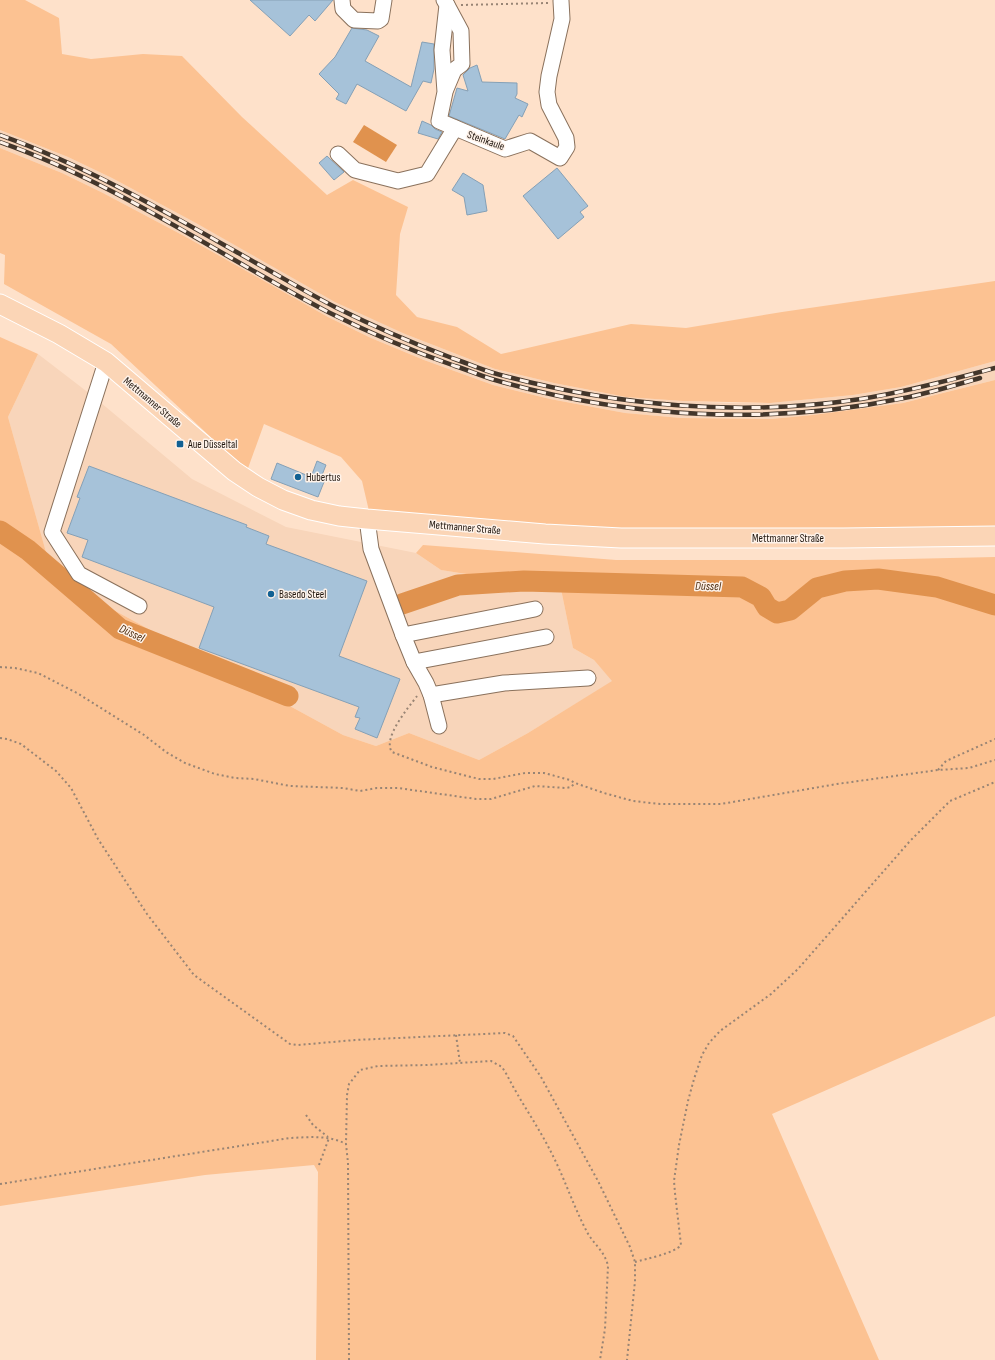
<svg xmlns="http://www.w3.org/2000/svg" width="995" height="1360" font-family="'Sofia Sans Condensed',sans-serif">
	<style>
		.built { fill: #f8d5ba }
		.green { fill: #fcc292 }
		.water { fill: #e0924e }
		.lines { fill: none; stroke-linecap: round; stroke-linejoin: round }
		.river { stroke: #e0924e; stroke-width: 21 }
		.building { fill: #a6c2d9; stroke: #85a0b6 }
		.minor-casing { stroke: #8a715c; stroke-width: 17 }
		.major-casing { stroke: #fff; stroke-width: 21 }
		.path { stroke: #988474; stroke-width: 2; stroke-dasharray: 2 3; stroke-linecap: butt }
		.minor { stroke: #fff; stroke-width: 15 }
		.major { stroke: #fbd5b6; stroke-width: 19 }
		.rail-casing { stroke: #43362b; stroke-width: 4.5 }
		.rail { stroke: #fef2e9; stroke-width: 3; stroke-dasharray: 9; stroke-linecap: butt }
		.poi-dot { fill: #126193; stroke: #fef2e9; stroke-width: 1.5 }
		.labels { text-anchor: middle; stroke-width: 3; stroke-linejoin: round; paint-order: stroke }
		.street-label { font-size: 11px; fill: #20160e; stroke: #fef2e9 }
		.poi-label { font-size: 11px; fill: #20160e; stroke: #fef2e9; text-anchor: start }
		.water-label { font-size: 12px; font-style: italic; fill: #4f2f12; stroke: #fef2e9 }
	</style>
	<rect width="100%" height="100%" fill="#fee1ca"/>
	<g class="built">
		<path d="M0 130 68 157 112 178 405 334 495 369 554 383 626 397 683 401 729 403H770L853 395 901 387 995 361V380L903 403 813 415 771 419 681 418 625 413 550 399 493 385 424 360 371 338 328 317 186 237 103 193 62 173 0 148Z"/>
		<path d="M38 354 94 397 192 479 286 527 416 553 441 570 561 589 573 648 594 660 613 681 528 733 479 760 409 733 376 746 343 735 53 577 8 417Z"/>
	</g>
	<g class="green">
		<path d="M0 0H25L59 18 62 54 91 59 143 54 182 56 242 117 327 195 353 180 408 207 400 234 396 295 417 317 457 327 501 354 631 324 686 328 782 312 995 281V361L901 387 853 395 770 403 683 401 626 397 554 383 495 369 405 334 335 302 196 223 112 178 68 157 0 130Z"/>
		<path d="M0 148 62 173 103 193 186 237 328 317 371 338 424 360 493 385 550 399 625 413 681 418 771 419 813 415 903 403 995 380V528L600 529 369 511 362 481 341 457 264 424 247 471 111 344 4 284 5 255 0 253Z"/>
		<path d="M0 337 38 354 8 417 53 577 343 735 376 746 409 733 479 760 528 733 612 681 594 660 573 648 561 589 441 570 416 553 423 545 616 560H860L995 557V1016L772 1114 879 1360H316L318 1172 314 1165 205 1175 0 1206Z"/>
	</g>
	<path class="water" d="M364 125 397 145 386 162 353 142Z"/>
	<g class="lines">
		<g class="river">
			<path d="M0 531 28 550 120 629 288 696"/>
			<path d="M402 604 458 585 524 581 742 587 761 597 767 607 777 613 790 610 817 588 845 581 878 579 937 587 995 605"/>
		</g>
	</g>
	<g class="building">
		<path d="M250 0H333L315 21 309 15 290 36Z"/>
		<path d="M352 28 367 30 379 36 365 61 411 87 422 42 434 44V69L431 83 423 81 406 111 357 84 346 104 336 99 339 94 319 74 335 57Z"/>
		<path d="M477 65 482 82 517 83V94L515 98 528 104 522 117 519 115 505 139 449 116 457 88 468 91 463 75 470 68Z"/>
		<path d="M422 121 431 125 435 129 442 132 438 139 418 133Z"/>
		<path d="M327 156 344 172 334 180 319 163Z"/>
		<path d="M557 168 588 206 580 212 584 217 558 239 523 196Z"/>
		<path d="M463 173 483 185 487 211 467 215 464 197 452 190Z"/>
		<path d="M317 461 326 465 322 475 326 477 318 497 271 479 277 463 311 477Z"/>
		<path d="M89 466 247 525 246 527 269 536 266 544 367 581 339 656 400 679 377 738 355 729 360 718 355 717 359 707 199 648 214 607 82 557 88 540 67 533 80 498 77 497Z"/>
	</g>
	<g class="lines">
		<g class="minor-casing">
			<g id="minor">
				<path d="M342 0 343 9 354 20 378 21 381 19 384 0"/>
				<path d="M444 0 447 5 442 50 445 92 439 121 505 149 530 141 560 158 567 147 566 138 549 105 547 92 549 76 562 19 561 1"/>
				<path d="M446 89 454 70 462 64 461 31 447 5"/>
				<path d="M338 154 355 170 398 181 427 174 455 128"/>
				<path d="M106 362 52 532 79 574 139 606"/>
				<path d="M367 519 371 549 403 635 414 662 426 683 431 695 439 726"/>
				<path d="M403 635 535 609"/>
				<path d="M414 662 546 637"/>
				<path d="M431 695 504 683 588 678"/>
			</g>
		</g>
		<g class="major-casing">
			<path id="major" d="M0 304 59 334 106 362 234 471 258 487 283 500 311 510 339 516 367 519 545 534 621 538H843L995 536"/>
		</g>
		<g class="path">
			<path d="M461 5 548 3"/>
			<path d="M0 667 15 668 38 673 77 693 144 735 166 752 185 763 215 774 235 778 254 779 290 786 343 788 360 791 377 788H398L476 799H491L535 786 566 788 571 787 575 783"/>
			<path d="M417 696C409 707 382 738 392 752L432 767 479 779H493L525 773H544L570 780 575 783 604 793 633 801 660 804H721L837 784 938 770 969 768 995 760"/>
			<path d="M0 738 7 739 21 744 56 771 71 788 98 839 147 914 194 975 290 1044 298 1045 355 1040 505 1033 513 1036 541 1077 598 1181 630 1247 635 1262V1281L627 1360"/>
			<path d="M938 770 946 761 995 739"/>
			<path d="M456 1035 460 1063"/>
			<path d="M306 1115 313 1125 328 1137"/>
			<path d="M319 1165 329 1138"/>
			<path d="M0 1184 290 1138C309 1137 329 1135 346 1144"/>
			<path d="M635 1262C646 1259 675 1253 681 1245L675 1193 674 1181 679 1145 688 1101 694 1079 702 1055 709 1043 720 1031 771 994 798 969 910 841 950 801 995 782"/>
			<path d="M349 1360 348 1163 346 1144 347 1095 349 1084 360 1070 378 1066 427 1065 491 1061 502 1067 507 1075C520 1101 538 1126 551 1152 564 1177 573 1205 586 1230 592 1243 605 1251 608 1266L605 1329 600 1360"/>
		</g>
		<use href="#minor" class="minor"/>
		<use href="#major" class="major"/>
		<g class="rail-casing">
			<g id="rail">
				<path d="M0 135C90 167 173 216 256 263 283 278 308 293 335 307 373 326 412 343 452 358 467 363 482 370 497 374 615 406 740 417 861 399 906 392 951 380 995 368"/>
				<path d="M0 142C117 183 220 256 330 313 370 333 412 351 455 366 468 370 481 376 495 380 625 418 771 426 904 398 930 393 955 385 980 378"/>
			</g>
		</g>
		<use href="#rail" class="rail"/>
	</g>
	<g class="poi-dot">
		<rect x="176" y="440" width="8" height="8" rx="2"/>
		<circle cx="298" cy="477" r="4"/>
		<circle cx="271" cy="594" r="4"/>
	</g>
	<g class="labels">
		<g class="street-label">
			<text transform="translate(486 140) rotate(20)" y="4">Steinkaule</text>
			<text transform="translate(153 402) rotate(40)" y="4">Mettmanner Straße</text>
			<text transform="translate(465 527) rotate(5)" y="4">Mettmanner Straße</text>
			<text x="788" y="542">Mettmanner Straße</text>
		</g>
		<g class="poi-label">
			<text x="188" y="448">Aue Düsseltal</text>
			<text x="306" y="481">Hubertus</text>
			<text x="279" y="598">Basedo Steel</text>
		</g>
		<g class="water-label">
			<text transform="translate(708 586) rotate(1)" y="4">Düssel</text>
			<text transform="translate(132 633) rotate(25)" y="4">Düssel</text>
		</g>
	</g>
</svg>
